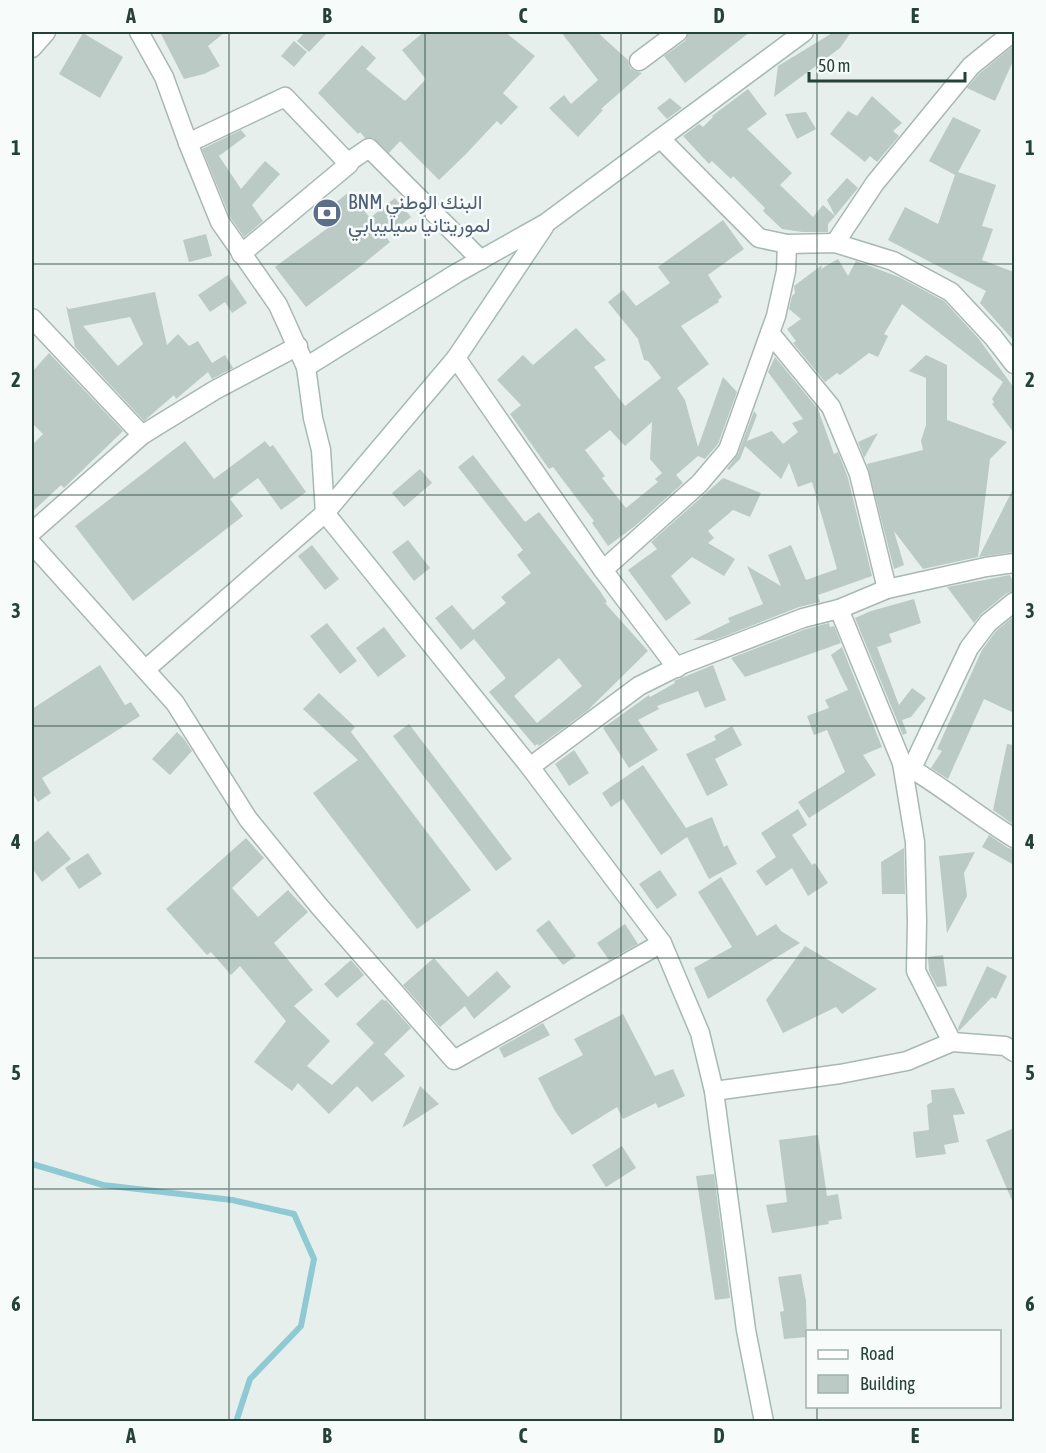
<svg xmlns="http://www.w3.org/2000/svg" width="1046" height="1453" font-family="'Asap Condensed',Vazirmatn,sans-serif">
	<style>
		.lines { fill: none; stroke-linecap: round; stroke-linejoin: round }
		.stream { stroke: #8ec9d4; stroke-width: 6 }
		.building { fill: #bbcac4; fill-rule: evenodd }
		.street-casing { stroke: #a8b8b2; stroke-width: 21 }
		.secondary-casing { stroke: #a4bbb3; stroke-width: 21 }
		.street { stroke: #fff; stroke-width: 18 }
		.secondary { stroke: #fff; stroke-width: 18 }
		.grid { fill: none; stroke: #24423a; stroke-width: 1.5; stroke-opacity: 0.55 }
		.labels { text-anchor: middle; stroke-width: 5; stroke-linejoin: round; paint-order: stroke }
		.service-label { font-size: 20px; fill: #4e5e75; stroke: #f7fbf9; text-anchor: start }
		.neatline { fill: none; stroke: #24423a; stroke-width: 2 }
		.grid-label { font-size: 20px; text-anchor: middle; font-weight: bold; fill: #24423a }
	</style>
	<rect width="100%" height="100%" fill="#e6efeb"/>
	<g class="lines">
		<path class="stream" d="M32 1164 103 1185 232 1200 294 1214 314 1259 301 1326 250 1379 236 1422"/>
	</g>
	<g class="building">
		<path d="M160 32H225L208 46 220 66 204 74 184 79Z"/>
		<path d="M305 32H328L309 52 297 41Z"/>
		<path d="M424 32H505L535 56 503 93 518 107 501 125 497 121 465 155 439 180 400 141 389 153 373 138H365L360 132 358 134 318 93 362 45 376 58 366 69 405 101 426 79 402 50Z"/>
		<path d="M561 32H597L628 60 630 68 635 71 642 73 601 109 603 110 578 137 549 108 564 95 571 104 598 80Z"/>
		<path d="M689 32H750L685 83 664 56 685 41Z"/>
		<path d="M834 32H851L840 48 774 97 778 66Z"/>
		<path d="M83 33 123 57 100 98 59 74Z"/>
		<path d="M294 41 307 52 294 67 281 56Z"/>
		<path d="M1014 45V59L995 101 967 88 979 74Z"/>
		<path d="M748 89 767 114 747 129 792 173 780 185 813 217 823 205 835 216 828 224V232H802L782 229 763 211 765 208 733 176 731 179 712 161 709 164 683 136 699 124 703 127 713 117 712 116Z"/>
		<path d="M872 96 902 123 893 131 899 136 877 162 870 156 865 162 830 134 848 111 857 116Z"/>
		<path d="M670 98 682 108 667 119 657 108Z"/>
		<path d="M806 112 816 129 797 139 785 114Z"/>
		<path d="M953 117 981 130 958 172 996 185 982 226 993 229 982 260 1014 272V341L980 303 986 291 888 240 905 207 938 224 955 175 929 161Z"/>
		<path d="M241 130 246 136 219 156 241 189 265 161 280 174 252 205 263 221 244 237 230 217 202 149Z"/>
		<path d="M847 178 858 188 835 216 827 200Z"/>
		<path d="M349 192 370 218 395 198 411 217 386 237 390 242 362 265 306 307 275 267 340 219 330 207Z"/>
		<path d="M723 220 744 249 708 275 722 297 718 300 719 302 681 326 709 364 677 388 685 400 698 447 723 377 737 392 718 444 705 459 698 456 676 475 683 483 635 526 608 546 592 523 594 521 553 467 549 469 510 414 521 405 497 380 523 355 533 365 576 328 606 360 594 367 625 406 661 378 648 361 644 360 638 339 608 302 623 290 636 306 670 283 658 267ZM652 422 650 459 662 473 655 479 658 482 626 508 602 478 605 476 585 450 610 430 625 446Z"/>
		<path d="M206 234 212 256 189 262 183 240Z"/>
		<path d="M838 259 848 276 856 261 899 277 944 301 979 339 1014 388V433L992 404 994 402 992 399 1003 382 902 304 884 334 888 336 878 357 869 353 840 375 837 373 825 382 793 343 796 341 787 329 801 319 789 309 792 296 795 293 794 286 822 265 821 269Z"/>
		<path d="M228 275 247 303 232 313 225 302 210 312 198 295Z"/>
		<path d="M155 292 167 345 178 334 189 346 198 341 212 363 225 355 233 368 212 379 208 372 176 399 174 395 144 421 75 347 66 306 69 309ZM130 317 143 344 118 366 83 326Z"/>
		<path d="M49 353 123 431 64 488 61 485 32 512V445L43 434 32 423V372Z"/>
		<path d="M926 355 947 365V420L1007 442 990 459 978 557 923 569 894 531 904 565 894 569 867 464 923 450 921 441 926 425V378L909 371Z"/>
		<path d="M775 357 818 409 834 454 838 452 848 478 872 576 818 595 820 602 799 607 715 640H693L730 622 728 618 763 604 747 566 781 586 768 555 791 545 806 580 837 569 812 482 798 487 789 463 781 479 745 446 740 459 729 470 727 469 738 454 754 411 757 415 747 441 772 431 783 444 798 432 792 423 803 419 768 372Z"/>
		<path d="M878 433 864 458 858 442Z"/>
		<path d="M185 441 214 479 265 441 270 447 273 445 306 492 281 510 258 478 230 499 243 516 133 601 75 526Z"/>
		<path d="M473 455 525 522 539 512 600 591 607 602 605 603 648 651 587 711 539 746 537 744 535 746 489 692 505 679V677L474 639 461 650 435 618 452 605 473 630 506 603 501 597 531 573 517 555 523 550 458 467ZM559 658 582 686 537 723 514 696Z"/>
		<path d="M420 469 432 483 404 507 392 493Z"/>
		<path d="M723 478 761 493 750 517 733 510 708 531 714 538 708 543 735 559 724 576 692 557 671 576 691 603 666 621 628 570 657 549 651 542Z"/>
		<path d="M1014 487V552L979 557Z"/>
		<path d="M408 540 430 568 414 581 392 552Z"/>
		<path d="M312 545 339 579 325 590 298 556Z"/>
		<path d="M1010 575 1013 581 1014 577V591L1007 593 981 614 974 623 947 587Z"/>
		<path d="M914 599 921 623 889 634 892 642 877 647 899 705 912 688 926 698 911 717 902 720 907 733 903 735 855 618 871 611Z"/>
		<path d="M1014 616V713L984 699 948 779 931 768 942 751 937 749 982 650 996 631Z"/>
		<path d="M327 623 357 661 340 674 310 636Z"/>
		<path d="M829 623 830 627 834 626 841 643 745 677 731 658 806 629Z"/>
		<path d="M384 627 406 656 378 677 356 648Z"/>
		<path d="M842 647 882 747 863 755 876 775 809 818 798 802 845 772 827 730 814 735 807 716 829 708 825 700 848 690 831 655Z"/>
		<path d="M100 665 125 705 131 702 140 716 42 778 51 793 38 802 32 792V709Z"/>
		<path d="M713 665 726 700 705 708 698 691 657 706 659 709 638 720 658 750 629 768 603 728 649 695 650 697 675 683 674 681Z"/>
		<path d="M319 693 355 727 351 732 471 890 417 929 313 793 358 760 303 709Z"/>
		<path d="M409 724 512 859 496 871 393 736Z"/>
		<path d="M732 726 742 745 715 759 728 785 707 796 686 754 716 740 714 736Z"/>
		<path d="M177 732 184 739 192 751 170 775 152 759Z"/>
		<path d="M1007 744 1014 745V825L993 810Z"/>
		<path d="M574 750 589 773 569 786 555 764Z"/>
		<path d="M643 765 686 828 712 817 724 847 727 845 737 864 709 879 687 837 661 855 623 799 611 807 602 793Z"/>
		<path d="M798 809 807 825 792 835 812 865 815 863 828 883 808 896 792 868 766 886 756 871 776 857 761 833Z"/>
		<path d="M48 831 71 859 42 882 32 868V844Z"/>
		<path d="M989 835 1008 848 1014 849V865L982 847Z"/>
		<path d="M246 838 264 858 232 888 258 917 288 890 308 912 274 943 313 990 294 1006 330 1041 307 1066 332 1085 374 1043 356 1024 382 999 385 1001 386 1000 411 1028 384 1054 405 1076 372 1102 357 1086 329 1114 298 1083 292 1091 254 1062 286 1021 240 966 231 975 211 952 207 955 166 909Z"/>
		<path d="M904 848 905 894H882L881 862Z"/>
		<path d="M975 852 964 873 967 896 947 933 939 856Z"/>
		<path d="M88 853 102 874 79 889 65 868Z"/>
		<path d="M660 870 677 895 657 909 639 884Z"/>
		<path d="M721 877 757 936 776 924 781 931 800 943 708 999 694 968 732 947 698 892Z"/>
		<path d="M549 920 576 956 563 965 536 930Z"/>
		<path d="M625 924 638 944 609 960 597 943Z"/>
		<path d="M805 946 877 989 842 1014 836 1007 783 1033 766 1000Z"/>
		<path d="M943 955 947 986 937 987 929 971 928 957Z"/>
		<path d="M434 958 468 997 497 971 511 987 474 1019 465 1006 440 1027 403 985Z"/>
		<path d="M351 960 364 975 337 998 324 984Z"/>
		<path d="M987 966 1007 976 996 999 992 997 959 1031 958 1028Z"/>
		<path d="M623 1014 655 1076 673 1069 685 1096 658 1108 656 1103 623 1119 617 1107 572 1135 555 1111 538 1078 583 1055 574 1039Z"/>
		<path d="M543 1023 550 1035 504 1058 499 1048Z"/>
		<path d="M420 1086 439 1104 402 1128Z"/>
		<path d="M954 1088 965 1114 953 1115 959 1142 944 1145 946 1154 916 1158 913 1132 929 1130 927 1105 932 1102 931 1090Z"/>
		<path d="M1014 1128V1205L986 1140Z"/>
		<path d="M818 1135 827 1196 838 1194 842 1219 828 1221 829 1224 772 1233 766 1205 787 1202 779 1140Z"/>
		<path d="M622 1146 636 1168 606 1187 592 1165Z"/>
		<path d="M714 1174 730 1298 715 1300 696 1176Z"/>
		<path d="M801 1274 806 1301 807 1337 784 1339 780 1312 784 1311 778 1277Z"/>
	</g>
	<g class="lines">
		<g class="street-casing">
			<g id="street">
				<path d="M139 32 164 77 188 143 220 222 278 305 306 367"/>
				<path d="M32 48 46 32"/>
				<path d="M639 61 678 32"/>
				<path d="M661 139 759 238 787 244 835 243 893 261 951 292 993 337 1014 364"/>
				<path d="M188 143 285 97 349 164 241 254"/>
				<path d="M347 163 369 148 481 260"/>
				<path d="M835 243 875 183 971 66 1013 32"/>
				<path d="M32 318 142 435"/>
				<path d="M770 333 831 407 859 474 887 589"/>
				<path d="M456 358 603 570 677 668"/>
				<path d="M32 532 142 435 215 390 298 346"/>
				<path d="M32 544 175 703 248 819 319 906 454 1060 662 943"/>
				<path d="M603 570 699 484 728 450 776 316 786 271 787 244"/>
				<path d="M839 609 902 763 915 842 917 921 916 971 952 1042"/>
				<path d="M146 669 325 513"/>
				<path d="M902 763C941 785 976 815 1014 838"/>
				<path d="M530 767 639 686 683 664 803 618 839 609 887 589 986 567 1014 563"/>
				<path d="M912 768 969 648 988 623 1014 602"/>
				<path d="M714 1091 840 1074 907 1061 952 1042 1005 1046 1014 1052"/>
			</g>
		</g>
		<g class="secondary-casing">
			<g id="secondary">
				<path d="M325 513 456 358 544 227"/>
				<path d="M764 1422 746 1330 714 1091 700 1033 662 943 530 767 325 513 321 450 313 418 306 367 457 273 546 223 804 32"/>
			</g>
		</g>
		<use href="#street" class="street"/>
		<use href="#secondary" class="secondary"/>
	</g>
	<path class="grid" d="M229 32V1422M425 32V1422M621 32V1422M817 32V1332M32 264H1014M32 495H1014M32 726H1014M32 958H1014M32 1189H1014M817 1406V1422"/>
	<defs>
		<g id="bank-disc" transform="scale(1.5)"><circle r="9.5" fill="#5c6f8a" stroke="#f7fbf9"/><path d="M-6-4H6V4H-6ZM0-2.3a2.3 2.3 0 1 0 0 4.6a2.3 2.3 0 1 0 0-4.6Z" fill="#fff"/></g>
	</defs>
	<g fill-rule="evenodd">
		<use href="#bank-disc" x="327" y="213"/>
	</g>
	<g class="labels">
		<g class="service-label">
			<text x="348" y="209">BNM البنك الوطني<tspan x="348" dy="23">لموريتانيا سيليبابي</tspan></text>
		</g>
	</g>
	<rect width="1046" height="1453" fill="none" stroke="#f7fbf9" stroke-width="66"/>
	<rect x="806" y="1330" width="195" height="78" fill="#f7fbf9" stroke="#a3b1ad" stroke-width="1.5"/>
	<rect x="818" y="1350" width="30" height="9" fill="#ffffff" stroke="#a3b1ad" stroke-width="1.5"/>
	<text x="860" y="1360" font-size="18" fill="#24423a">Road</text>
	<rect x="818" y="1375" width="30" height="18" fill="#bbcac4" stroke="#a3b1ad" stroke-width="1.5"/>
	<text x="860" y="1390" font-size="18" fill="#24423a">Building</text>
	<path d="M809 72v9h156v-9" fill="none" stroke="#24423a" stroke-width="3"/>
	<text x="818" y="72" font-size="18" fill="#24423a" stroke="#f7fbf9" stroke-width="4.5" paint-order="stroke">50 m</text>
	<rect x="33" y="33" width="980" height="1387" class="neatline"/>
	<g class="grid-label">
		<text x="131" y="23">A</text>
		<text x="327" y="23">B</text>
		<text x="523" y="23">C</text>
		<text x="719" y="23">D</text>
		<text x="915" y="23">E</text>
		<text x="16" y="155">1</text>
		<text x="1030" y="155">1</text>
		<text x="16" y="387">2</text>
		<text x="1030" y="387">2</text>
		<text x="16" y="618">3</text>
		<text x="1030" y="618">3</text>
		<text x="16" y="849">4</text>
		<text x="1030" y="849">4</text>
		<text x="16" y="1080">5</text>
		<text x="1030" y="1080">5</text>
		<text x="16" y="1311">6</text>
		<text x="1030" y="1311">6</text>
		<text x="131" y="1443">A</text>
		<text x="327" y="1443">B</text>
		<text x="523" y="1443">C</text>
		<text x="719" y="1443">D</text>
		<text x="915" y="1443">E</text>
	</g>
</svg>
